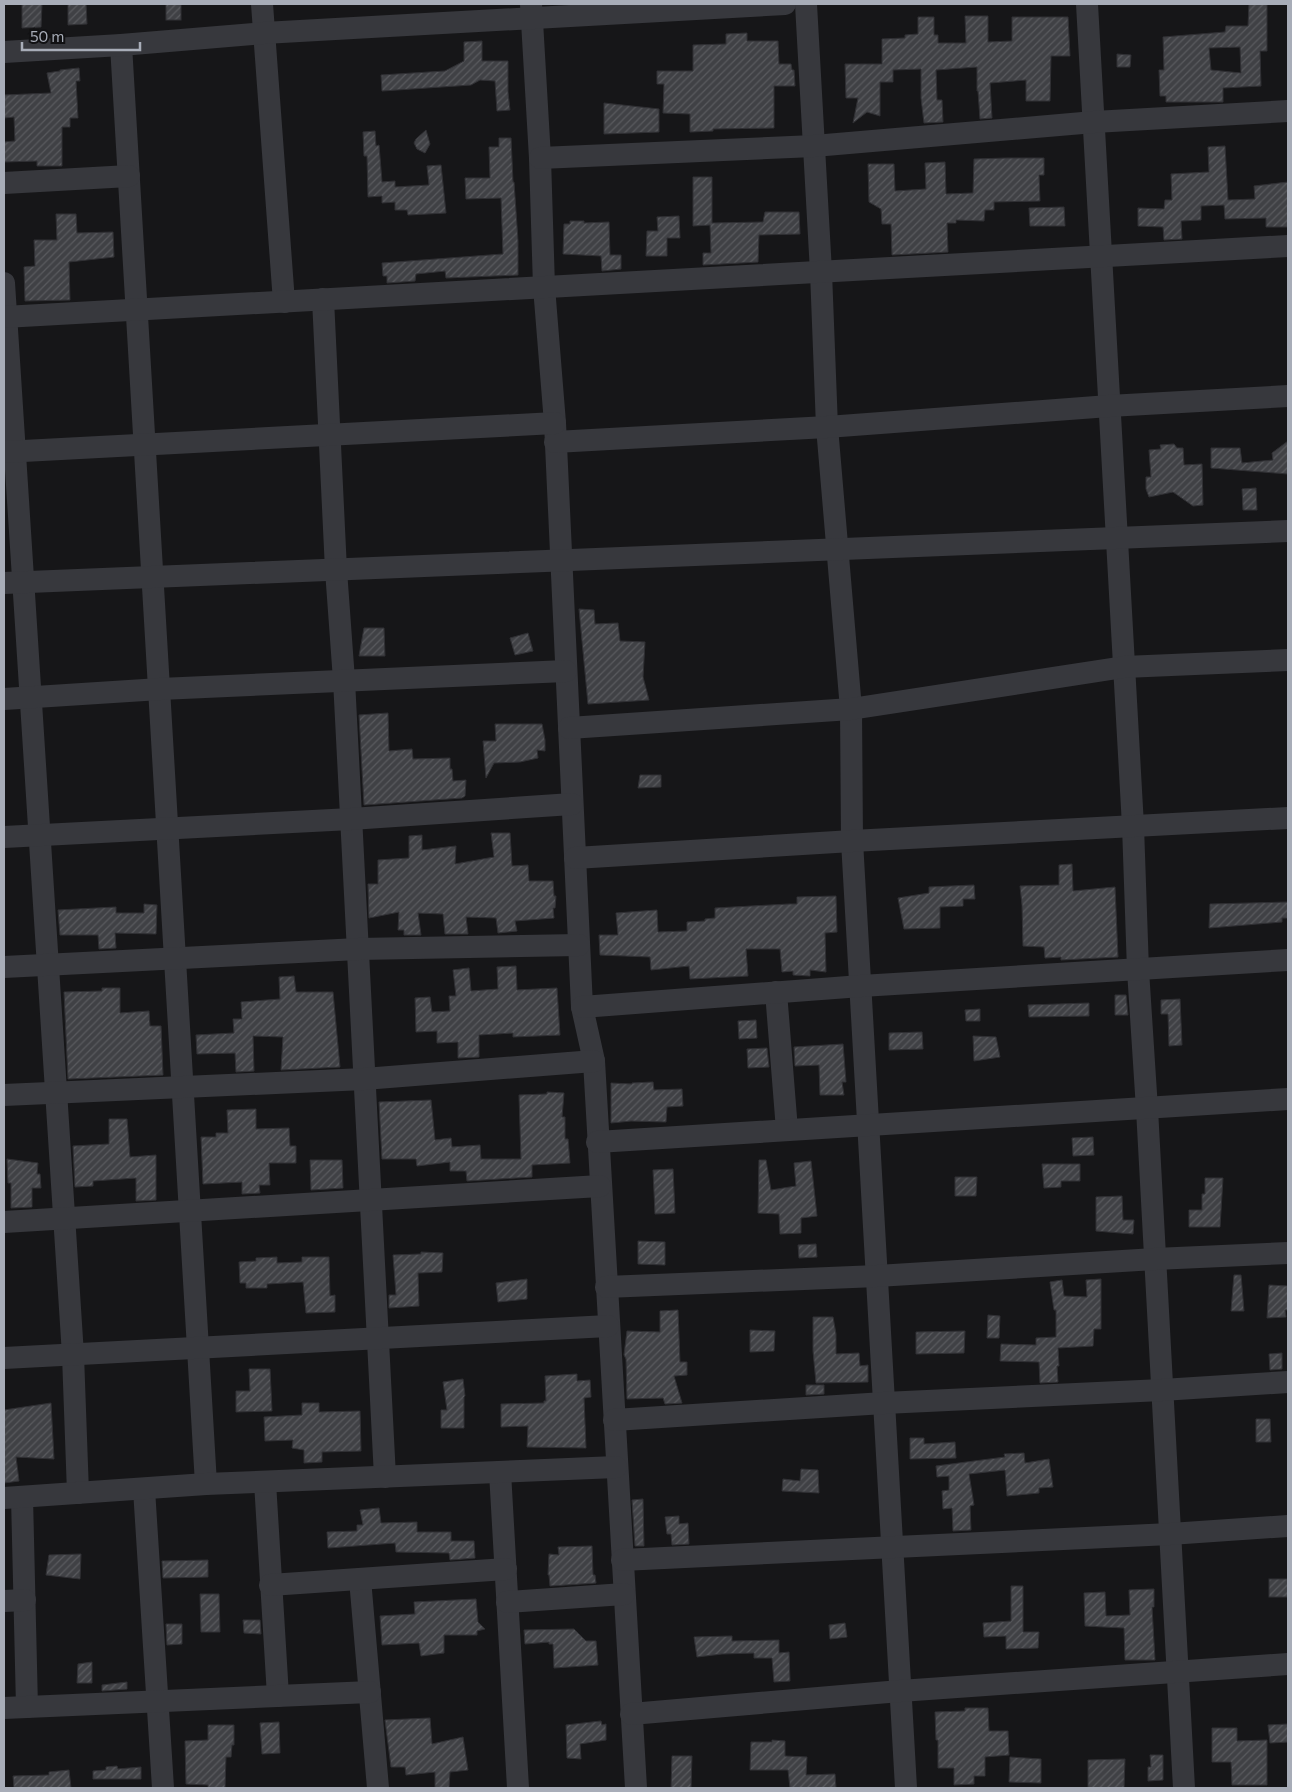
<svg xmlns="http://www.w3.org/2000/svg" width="1292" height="1792" font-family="Commissioner,sans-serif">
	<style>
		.building { fill: url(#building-hatch); stroke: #303034; fill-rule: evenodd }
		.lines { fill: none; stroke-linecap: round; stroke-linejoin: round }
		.minor { stroke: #37383d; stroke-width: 22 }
	</style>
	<defs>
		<pattern id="building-hatch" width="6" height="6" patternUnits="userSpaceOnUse" patternTransform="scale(1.25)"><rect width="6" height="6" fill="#404145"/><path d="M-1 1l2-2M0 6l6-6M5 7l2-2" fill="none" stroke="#595a5e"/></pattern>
	</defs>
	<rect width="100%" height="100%" fill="#161618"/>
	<g class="building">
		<path d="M22 4H42L41 27 22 28Z"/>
		<path d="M68 4H86L87 24 68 25Z"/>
		<rect x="166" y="4" width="15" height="16"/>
		<path d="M1249 4H1267V51H1260L1261 86 1223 88V102H1166V96H1160L1159 70H1164L1163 37 1225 32 1226 26H1248ZM1240 47 1241 73 1211 70 1209 48Z"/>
		<path d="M965 16H988V42L1012 41V17H1068L1070 56H1051L1050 101H1026V80L990 83 992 118 980 119 978 91H977V67L936 70 937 100H942L943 122 924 123 921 98V69L893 70V82H880V116L867 112 853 123 858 98H846L845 64H882V39L905 38V35L918 34V17H934V35H938V43H966Z"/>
		<path d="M747 33V41H778L779 64H791L792 70H794L795 86H774V128L713 129V131L690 132V114L663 113 664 84H657V71H693V45L726 44V34Z"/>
		<path d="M482 41V61H508V92L510 110 497 111 495 81 480 80 471 85 382 91 381 75 445 71 464 61V42Z"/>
		<path d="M1117 54 1131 55 1130 67H1117Z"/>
		<path d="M79 68 80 81H76L78 118H70V127H62V166H37V161L4 162V142L15 141 14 117 4 118V95L51 93 47 73 60 71V70Z"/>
		<path d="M604 103 659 109V132L604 134Z"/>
		<path d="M426 130 430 144 425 153 417 149 414 143 416 139Z"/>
		<path d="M375 131 376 146 379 145 382 182 395 181V187L429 185 427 166 441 165 446 213 408 215 407 210H395V202L382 203V196L368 197 367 156H364L363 132Z"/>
		<path d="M499 138H511L513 182H514L518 241V275L446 278 445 271 416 274 415 281 387 283V276H383L382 263 503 254 501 198 466 199 465 178H490L489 147H499Z"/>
		<path d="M1225 146 1228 200 1255 199 1254 186 1288 182V227H1266V218L1225 219 1224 205 1201 206V220L1181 221 1182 239 1164 240 1163 227 1138 226V208L1164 209 1165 200H1172L1171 174 1209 172 1208 147Z"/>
		<path d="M1007 158H1044V175H1039L1040 201 994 202V210H985L984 221 956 220V223H947L948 252 892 255 891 224H882L881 209 869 202 868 164H894L895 191 926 189 925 163 945 162 946 194 973 193 974 159Z"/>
		<path d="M693 177H712V223L763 222 765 212H799L800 234 759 235 758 262 703 265V253H711L710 225 693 226Z"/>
		<path d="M1064 207 1065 226H1030L1029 208Z"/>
		<path d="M56 214H76L77 233 113 232 114 257 69 262 70 300 25 301 24 267 35 266 34 240H57Z"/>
		<path d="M679 216 680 238H667V256H646L647 231H658L657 217Z"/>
		<path d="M570 221H584V223L609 222 610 255H621V269L602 271 601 256 563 254 564 224H570Z"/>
		<path d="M1288 441V474L1211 468V448H1240L1242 463 1273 460 1272 453Z"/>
		<path d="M1174 444 1177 448H1183L1184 465 1202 464 1203 505 1193 506 1173 492 1149 497 1146 489V477H1151L1149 450 1161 449 1160 445Z"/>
		<path d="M1256 488 1257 510H1243L1242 489Z"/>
		<path d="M579 609 594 610 595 624 618 623 620 641 645 642 643 677 649 700 588 704Z"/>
		<path d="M364 628H384L385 656H359Z"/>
		<path d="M528 633 533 651 515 655 510 638Z"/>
		<path d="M388 713 389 751 412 749 413 759 450 758V769H452L453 781 466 780 465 796 462 798 364 805 359 715Z"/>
		<path d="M495 724H542L545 740V751L537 750 538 758 520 762 494 763 486 778 483 741H496Z"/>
		<path d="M640 775H661V787L638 788Z"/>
		<path d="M491 833H510L512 866 528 865 529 881H553L554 896H556L555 908H553L554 918 515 921 517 931 498 933 496 918 466 917 468 934H445L443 914 418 913 421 935H404V930H398L399 912 369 918 368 884H378V860L409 858V836L422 835V850L456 846 455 864 494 857Z"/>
		<path d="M1072 864 1073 891 1115 887 1118 957 1061 960V957L1045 958 1044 947 1023 946 1022 905 1020 886 1059 885V865Z"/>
		<path d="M974 885 975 899H963V906L940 907V928L904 929 898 898 929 893V887Z"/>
		<path d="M836 896 837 932 825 933 826 972 810 970V976L793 975V971L782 972 780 949H746L748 976 690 979 689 966 651 970 650 957 600 955 599 935H618L616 913 657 910 658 932 687 931V922L705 921V919L715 918V908L789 904H797V897Z"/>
		<path d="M1288 902V918H1282V922L1209 928 1210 904Z"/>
		<path d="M144 904 157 905 156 934 115 933 116 948 99 949 98 935H60L58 910 116 907V913H144Z"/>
		<path d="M516 966 517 990 557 988 560 1035 513 1037V1033L479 1035V1057L458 1058V1042L437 1043V1031L416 1032 415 998 430 997 432 1012 450 1011 449 996H456L453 970 469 968 471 991 498 989 497 967Z"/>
		<path d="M294 976 296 992H333L340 1067 281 1070 283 1037 253 1036 254 1071 236 1072 235 1053 197 1054 196 1035 234 1033 233 1019H242L241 1002 280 999 279 977Z"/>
		<path d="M102 988H120V1013L149 1011 150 1026H161L163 1075 68 1079 64 992 102 991Z"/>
		<path d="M1115 995H1126L1128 1015H1115Z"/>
		<path d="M1180 999 1182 1045 1169 1046 1168 1014H1161V1000Z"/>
		<path d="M1089 1003V1016L1029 1017 1028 1005Z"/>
		<path d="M980 1009V1021H966L965 1010Z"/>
		<path d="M756 1020 757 1038 739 1039 738 1021Z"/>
		<path d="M922 1032 923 1049 889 1050V1033Z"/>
		<path d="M973 1036 996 1037 1000 1057 974 1061Z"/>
		<path d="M843 1044 846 1082H842L844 1095H820L819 1065 795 1066 794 1047Z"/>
		<path d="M767 1048 769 1067 748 1068 747 1049Z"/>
		<path d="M653 1082 654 1090 682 1089 683 1106 667 1107 666 1122 631 1121 611 1123V1083L632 1084V1083Z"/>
		<path d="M547 1092 564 1093 562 1117H565V1139H568L570 1163 532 1165V1177L467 1181 466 1171H450V1162L417 1166 416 1159H382L379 1102 431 1100 435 1140 451 1138 452 1147 480 1145 481 1159H521L519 1095 547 1094Z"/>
		<path d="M256 1109V1129L289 1128 290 1146H296V1163H269L270 1185H259L260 1193 242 1194V1182L203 1184 201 1137H216V1133H228L227 1110Z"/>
		<path d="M109 1119H127L130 1157 156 1155V1200L136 1201V1178L93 1181V1186L75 1187 73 1146 109 1144Z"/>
		<path d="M1093 1137 1094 1155 1073 1156 1072 1138Z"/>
		<path d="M7 1159 38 1163 37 1174H40L41 1188H32V1207L11 1208V1183H8Z"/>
		<path d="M310 1160H342L343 1188 311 1190Z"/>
		<path d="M759 1160H766L771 1190 796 1186 794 1163 811 1161 817 1216 801 1218V1233L780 1234 779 1214 758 1213Z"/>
		<path d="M1042 1164H1080V1181H1061V1187L1044 1188Z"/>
		<path d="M673 1169 675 1213 655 1214 653 1170Z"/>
		<path d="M955 1177H977L976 1196H955Z"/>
		<path d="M1205 1178H1223L1220 1227H1189V1210H1202V1194H1205Z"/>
		<path d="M1122 1196 1123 1220H1134L1133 1234 1096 1231V1197Z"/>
		<path d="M638 1241 665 1242V1265L638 1264Z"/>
		<path d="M816 1244 817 1257 799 1258 798 1245Z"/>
		<path d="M421 1252 443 1253 442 1272 418 1273 419 1306 389 1308V1295H396L393 1255 421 1254Z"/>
		<path d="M277 1257V1263L302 1262V1257H329L330 1296 335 1295V1312L306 1313 303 1282 267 1284V1288H246V1283H240L239 1262 256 1261V1258Z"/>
		<path d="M1234 1275H1241L1244 1311H1231Z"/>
		<path d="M527 1279V1299L498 1302 496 1283Z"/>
		<path d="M1101 1279V1329H1094L1093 1346 1058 1348 1059 1366H1057L1058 1382 1040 1383 1039 1362 1000 1361 1001 1344 1036 1345V1338L1056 1337V1310H1054L1050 1282 1062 1280 1064 1296 1087 1297 1086 1280Z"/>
		<path d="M1269 1285 1288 1286V1310H1285L1286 1317 1267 1318Z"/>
		<path d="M678 1310 680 1362H687V1375L674 1376 682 1403 665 1404 663 1398 627 1399 626 1359 624 1355 627 1331 660 1332V1311Z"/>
		<path d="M988 1315 1000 1316 999 1338H987Z"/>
		<path d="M813 1317H833L836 1334V1354L859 1353 860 1366 868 1365V1382L816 1383 813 1351Z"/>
		<path d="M750 1330 775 1331 774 1351 750 1352Z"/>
		<path d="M965 1331 964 1353 916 1354V1332Z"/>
		<path d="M1282 1353V1369L1270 1370 1269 1354Z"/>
		<path d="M249 1369H270L272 1411 236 1412V1391H250Z"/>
		<path d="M577 1374V1381L590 1380 591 1397 584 1398 586 1448 527 1447 528 1426 501 1427V1404L544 1403V1401H546L545 1376Z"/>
		<path d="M463 1379 465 1396 464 1397V1428H441V1410H447L443 1382Z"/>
		<path d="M806 1385H824V1394L806 1395Z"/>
		<path d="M51 1403 54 1459 16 1457 19 1481 4 1483V1410Z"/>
		<path d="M302 1403H319V1412L360 1411 361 1451 322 1452V1462L304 1463V1450L292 1448 293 1440 265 1441 264 1417 302 1415Z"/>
		<path d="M1256 1419H1270L1271 1442H1256Z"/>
		<path d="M910 1438H924V1444L955 1442 956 1458 910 1459Z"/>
		<path d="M1024 1453 1025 1463 1049 1459 1053 1487 1039 1488V1493L1007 1496 1005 1470 969 1474 974 1505 970 1506 971 1530 953 1531 952 1508 943 1509 942 1491 949 1490V1476L937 1477 936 1466 1005 1457 1004 1454Z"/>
		<path d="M801 1469 818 1470 819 1493 782 1491 783 1479 800 1481Z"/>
		<path d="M643 1499 644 1546H635L632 1500Z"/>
		<path d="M379 1508 381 1523 417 1522V1532H451V1541H474L475 1558 450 1560 449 1553 396 1552 395 1543 328 1548 327 1532 357 1531V1525H363L360 1510Z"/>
		<path d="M679 1516V1524L688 1523 689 1544 672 1545 671 1534H667L665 1517Z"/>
		<path d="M592 1546 593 1575H595L596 1583 550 1586 549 1575H548L549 1554 559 1555 558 1547Z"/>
		<path d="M81 1554 80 1579 46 1575 49 1555Z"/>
		<path d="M208 1560V1577L163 1578 162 1561Z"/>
		<rect x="1269" y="1579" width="19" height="18"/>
		<path d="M1011 1586H1023V1632H1039L1038 1648 1006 1649V1636L984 1637 983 1623 1011 1621Z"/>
		<path d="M1154 1589V1607H1152L1155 1660H1125L1124 1628 1085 1626 1084 1593 1105 1592 1106 1616 1130 1615 1129 1590Z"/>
		<path d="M200 1594H219L220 1632H201Z"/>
		<path d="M476 1599 478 1622 485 1629 477 1631V1635H444V1653L421 1656 419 1643 382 1645 380 1616 415 1614 414 1602Z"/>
		<path d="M243 1620H260L261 1634 244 1633Z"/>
		<path d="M845 1623 847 1637 830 1639 829 1625Z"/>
		<path d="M166 1624H182V1644L167 1645Z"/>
		<path d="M574 1629 586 1641H596L598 1665 554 1668 553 1644H549V1642L525 1644 524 1630Z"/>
		<path d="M732 1636V1641L779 1640V1653L789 1652 790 1681 774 1682 772 1658H754V1653L722 1654 697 1657 694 1637Z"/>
		<path d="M92 1662V1683H77L78 1664Z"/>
		<path d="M127 1682V1689L102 1691V1685Z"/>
		<path d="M965 1708H988L989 1731H1008L1009 1755 985 1757V1776H974V1784L954 1785V1768H938V1740H936L935 1712 965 1711Z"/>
		<path d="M430 1718 432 1744 463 1737 468 1770 450 1772 449 1788H435V1772L406 1775 405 1767H391L385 1720Z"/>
		<path d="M601 1721 602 1725 606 1724V1740L580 1744 581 1759 567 1758 566 1725Z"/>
		<path d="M279 1722 280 1753 262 1754 260 1723Z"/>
		<path d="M1288 1724V1742L1270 1743 1268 1725Z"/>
		<path d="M208 1725H234V1745H232L231 1757H226L225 1788H208V1785L186 1784 185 1741 208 1740Z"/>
		<path d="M1212 1728H1237V1741L1267 1740V1785H1232L1231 1762H1212Z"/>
		<path d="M772 1740 785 1741V1756L807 1757 806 1775 835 1774 836 1788H790L788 1770H750L751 1742H772Z"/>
		<path d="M1150 1755H1163V1780L1148 1781V1767H1151Z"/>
		<path d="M672 1756H692L691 1788H671Z"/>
		<path d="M1010 1757 1041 1759V1783L1009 1782Z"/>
		<path d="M1125 1759 1124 1788H1088V1760Z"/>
		<path d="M117 1766 118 1769 141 1767V1779H93V1771L106 1770V1767Z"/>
		<path d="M69 1770 71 1788H14L13 1776 49 1775V1772Z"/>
	</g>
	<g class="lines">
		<g class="minor">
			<path d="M262 4 284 302"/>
			<path d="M531 4 540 158 544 287 555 423 582 1007 594 1061 636 1788"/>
			<path d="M806 4 821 272 827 427 851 709 852 841 906 1788"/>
			<path d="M1087 4 1133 826 1138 970 1147 1109 1184 1788"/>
			<path d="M121 45 206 1484"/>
			<path d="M4 52 121 45 264 33 785 4"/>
			<path d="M540 158 814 146 1094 122 1288 111"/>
			<path d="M4 183 129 176"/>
			<path d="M4 283 73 1355 78 1493"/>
			<path d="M323 299 336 570 344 680 385 1477"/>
			<path d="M4 317 1288 246"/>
			<path d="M555 442 827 427 1109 406 1288 396"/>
			<path d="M4 452 555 423"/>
			<path d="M4 583 1288 531"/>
			<path d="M4 699 160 689 566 671"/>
			<path d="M569 728 851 709 1124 667 1288 660"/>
			<path d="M4 837 351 819 572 804"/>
			<path d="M575 858 852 841 1288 818"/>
			<path d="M4 967 358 949 579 945"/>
			<path d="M776 992 787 1130"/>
			<path d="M582 1007 861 986 1288 960"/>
			<path d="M4 1095 364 1079 594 1061"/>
			<path d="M597 1142 1288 1099"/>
			<path d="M4 1222 600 1186"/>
			<path d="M606 1287 877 1276 1155 1259 1288 1253"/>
			<path d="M4 1358 608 1326"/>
			<path d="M614 1420 884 1403 1162 1390 1288 1382"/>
			<path d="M500 1472 518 1788"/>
			<path d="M265 1482 278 1696"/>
			<path d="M144 1489 163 1788"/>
			<path d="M22 1497 27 1707"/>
			<path d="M4 1498 206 1484 616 1467"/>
			<path d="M622 1560 1170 1534 1288 1526"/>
			<path d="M360 1579 378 1788"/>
			<path d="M270 1585 506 1569"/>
			<path d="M4 1601 25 1600"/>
			<path d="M507 1602 624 1594"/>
			<path d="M4 1708 370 1692"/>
			<path d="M631 1714 900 1691 1288 1664"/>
		</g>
	</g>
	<rect width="1292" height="1792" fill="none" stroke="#a8adb8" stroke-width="10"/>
	<path d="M22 42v8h118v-8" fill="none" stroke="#a8adb8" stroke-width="2.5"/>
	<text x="30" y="42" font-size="15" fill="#a8adb8" stroke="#111113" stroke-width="4" paint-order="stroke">50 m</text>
</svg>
